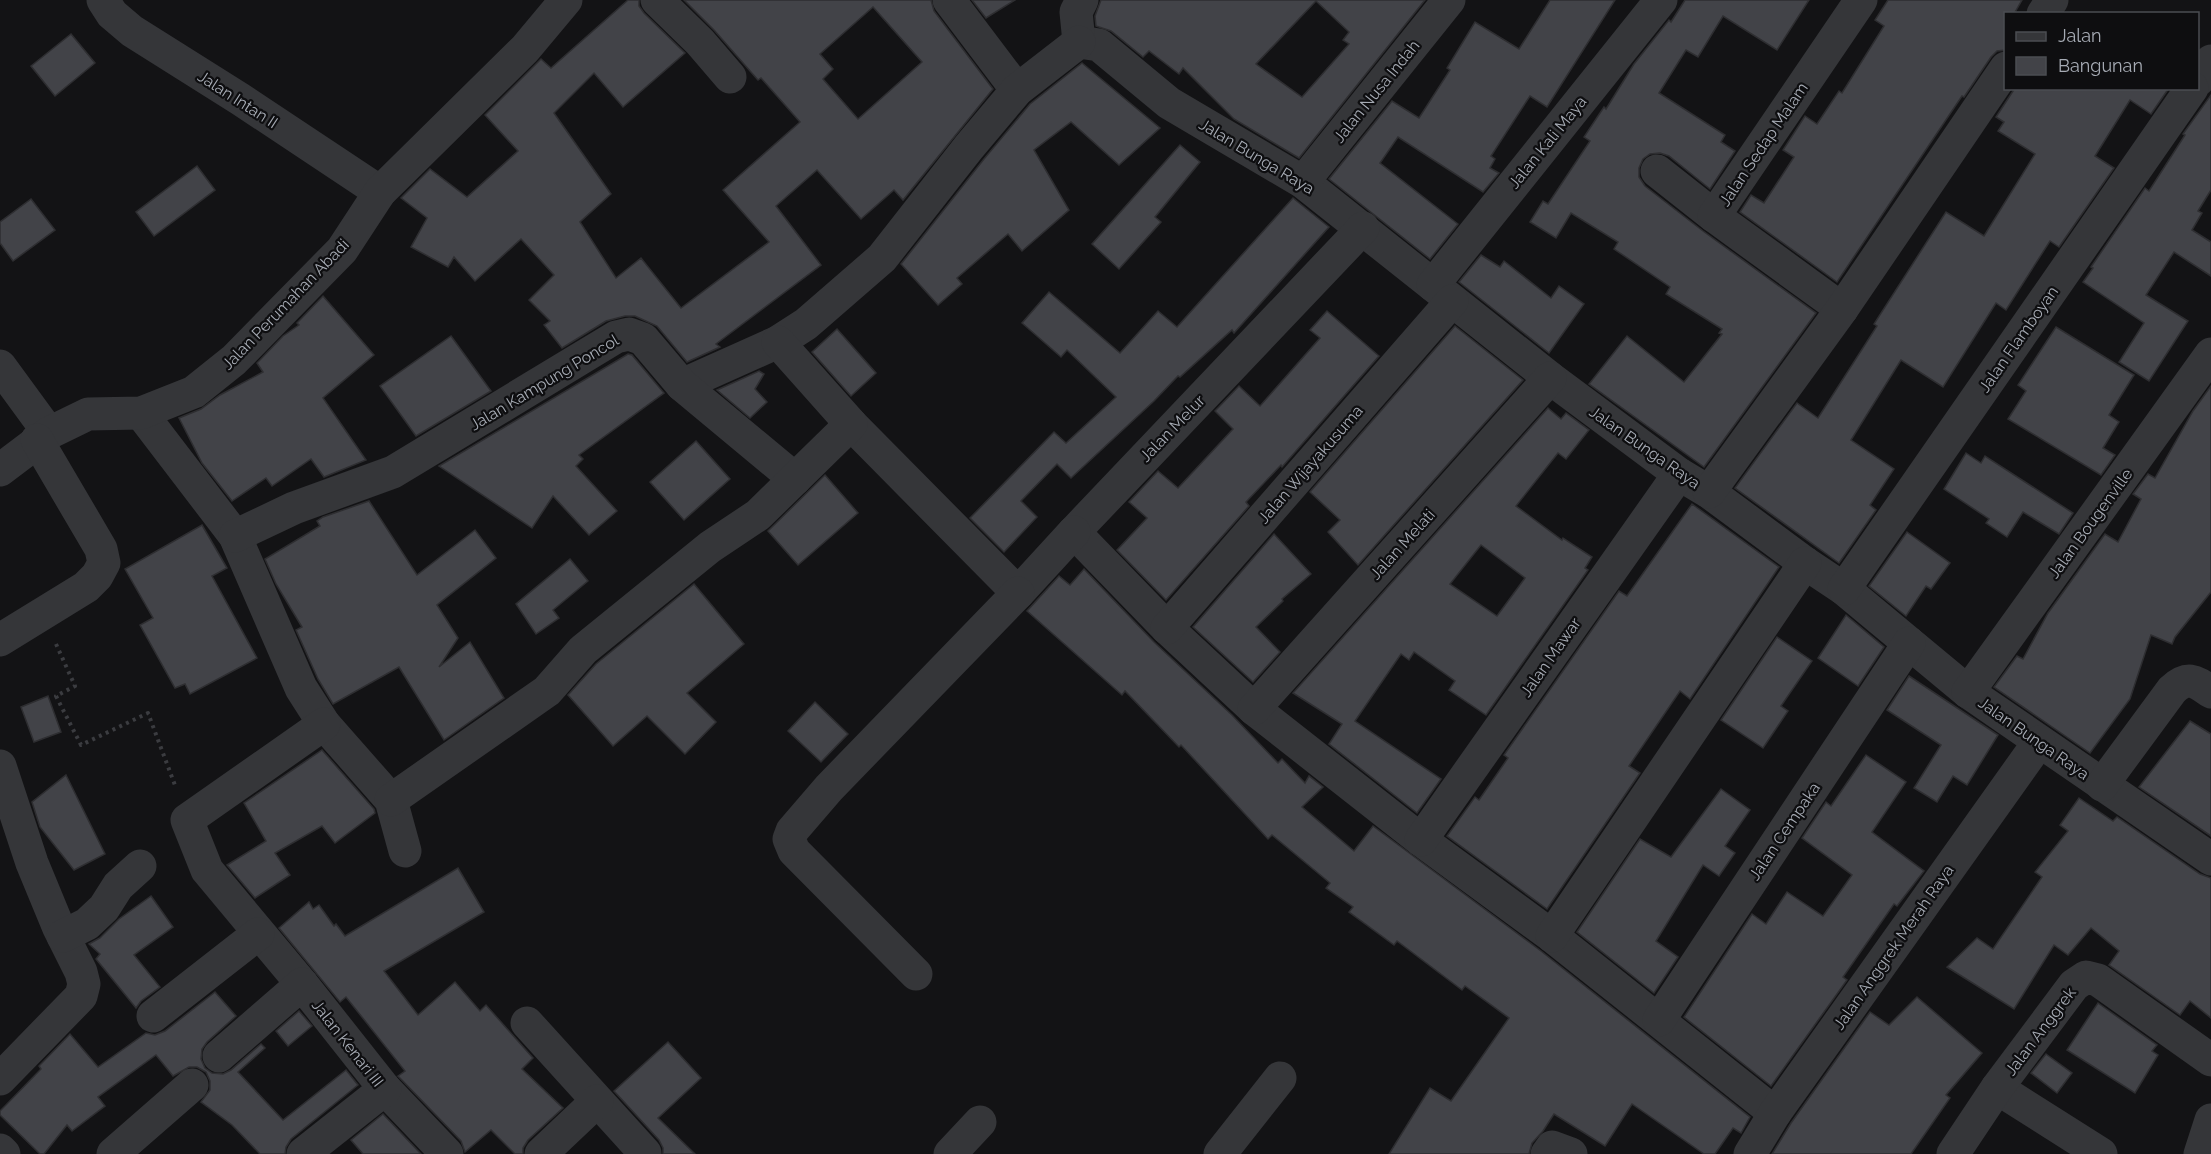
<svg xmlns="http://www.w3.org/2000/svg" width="2211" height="1154" font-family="Raleway,sans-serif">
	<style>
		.building { fill: #424348; stroke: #2e2e31; stroke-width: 1.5; fill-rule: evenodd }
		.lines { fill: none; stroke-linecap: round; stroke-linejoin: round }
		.path { stroke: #3b3c40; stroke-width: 4; stroke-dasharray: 3 4.5; stroke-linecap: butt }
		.minor { stroke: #353639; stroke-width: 33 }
		.labels { text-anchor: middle; stroke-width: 4.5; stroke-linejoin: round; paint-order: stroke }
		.street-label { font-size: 16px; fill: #a6abb4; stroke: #0e0e10 }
	</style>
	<rect width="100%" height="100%" fill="#131315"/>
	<g class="building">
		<path d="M628 0H639V6L644 13 685 53 623 107 594 73 554 113 611 194 580 222 616 278 641 258 681 308 769 242 723 190 800 122 761 78 758 80 714 30 684 0H931L934 11 993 89 903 200 894 190 861 219 817 170 776 206 821 265 716 344 720 347 687 362 657 326 635 316H625L606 321 562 348 544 325 550 321 529 300 554 275 521 239 475 281 454 257 448 267 411 247 427 218 401 198 430 169 467 197 518 151 485 115 541 59 551 68ZM873 7 922 62 858 119 823 79 833 69 820 54Z"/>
		<path d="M972 0H1015L986 18Z"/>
		<path d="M1101 0H1425L1299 158 1234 119 1183 68 1179 74 1149 51 1143 57 1111 31 1096 26 1095 16ZM1316 1 1349 32 1343 40 1349 44 1302 97 1256 64Z"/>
		<path d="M1550 0H1615L1547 107 1530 96 1491 156 1495 159 1490 168 1499 173 1483 192 1398 137 1380 163 1458 224 1430 259 1329 179 1392 101 1419 118 1450 70 1447 68 1475 22 1519 49Z"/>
		<path d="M1685 0H1809L1777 50 1723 16 1698 57 1686 50 1659 93 1725 135 1721 142 1735 151 1710 189 1669 156 1660 153 1650 154 1643 159 1639 168V177L1645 186 1703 231 1816 313 1704 467 1589 384 1627 336 1684 382 1722 334 1719 333 1722 329 1666 294 1670 287 1614 249 1618 242 1571 213 1556 238 1530 222 1543 201 1548 204 1590 141 1584 137 1604 107 1606 109 1634 64 1669 20 1671 22Z"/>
		<path d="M1888 0H2022L2014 14H2006V50L1997 51 1991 57 1964 97 1962 96 1837 282 1740 212 1751 195 1764 203 1794 157 1783 150 1805 116 1817 124 1839 91 1842 93 1884 26 1875 20Z"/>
		<path d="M71 34 95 63 55 96 31 66Z"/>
		<path d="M1082 63 1160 128 1119 165 1071 122 1034 150 1069 210 1022 251 1008 234 957 278 962 284 938 305 901 264 984 159 1030 104Z"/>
		<path d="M2015 88H2169L2151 114 2130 100 2095 156 2114 168 2059 247 2050 241 2006 310 1996 303 1943 387 1901 360 1851 440 1894 469 1870 505 1876 510 1839 563 1735 488 1797 403 1818 418 1877 326 1874 324 1946 212 1984 236 2035 154 1998 131 2004 122 1996 117Z"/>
		<path d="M2211 95V190L2198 211 2202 213 2192 230 2211 242V276L2174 252 2146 295 2188 321 2149 381 2119 362 2144 323 2083 282 2093 268 2091 267 2145 188 2149 191 2185 135 2183 134Z"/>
		<path d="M1180 145 1200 162 1155 217 1161 222 1119 269 1092 244Z"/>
		<path d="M197 166 215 190 154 236 136 212Z"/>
		<path d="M1293 198 1329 227 1234 333 1232 330 1180 377 1178 376 1154 401 1071 478 1057 464 1021 501 1037 517 1004 552 970 518 1054 432 1066 443 1116 397 1067 350 1061 357 1022 323 1049 292 1120 353 1158 311 1177 327Z"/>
		<path d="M31 199 55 230 13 261 0 243V222Z"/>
		<path d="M1481 255 1500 267 1504 261 1551 298 1559 286 1584 304 1549 353 1459 282Z"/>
		<path d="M323 296 374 355 323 398 366 460 324 477 311 459 272 486 266 478 232 501 202 463 179 418 201 409 220 395 263 372 257 363 283 336 299 325 297 323Z"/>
		<path d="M1327 311 1379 356 1282 467 1281 465 1246 502 1249 506 1166 600 1117 550 1147 518 1129 502 1158 471 1178 488 1233 429 1215 411 1239 386 1260 406 1320 338 1310 330Z"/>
		<path d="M1455 326 1523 380 1358 565 1328 532 1340 520 1310 492Z"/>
		<path d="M2056 327 2134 375 2109 415 2119 422 2103 448 2115 455 2101 475 2008 419 2026 391 2018 385Z"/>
		<path d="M837 329 876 373 851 396 812 352Z"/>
		<path d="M451 336 491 391 416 436 380 386Z"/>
		<path d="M628 354 632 355 664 393 579 455 583 459 576 466 617 511 589 535 553 496 532 528 439 466Z"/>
		<path d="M759 371 764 374 755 389 767 402 750 418 717 390Z"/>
		<path d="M2211 386V592L2175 637 2172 644 2151 635 2130 699 2090 753 1994 687 2017 656 2023 659 2048 613 2105 534 2118 542 2141 499 2133 494 2148 474 2155 478 2193 411Z"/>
		<path d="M1548 408 1561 419 1566 413 1589 430 1566 459 1558 453 1516 506 1562 540 1563 538 1592 557 1585 568 1588 570 1486 715 1449 690 1455 681 1414 652 1409 660 1401 654 1355 721 1441 779 1417 813 1329 744 1342 724 1293 693ZM1481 545 1525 578 1497 616 1450 584Z"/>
		<path d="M696 441 730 479 684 520 650 482Z"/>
		<path d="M1966 453 1981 463 1985 456 2073 513 2059 534 2023 512 2007 537 1986 523 1989 519 1944 489Z"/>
		<path d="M825 475 858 513 798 565 768 531Z"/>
		<path d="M369 501 417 575 475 530 496 558 437 605 458 638 439 667 470 642 504 698 444 740 399 667 333 704 318 679 296 630 302 627 276 584 265 559 320 526 317 521 323 517Z"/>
		<path d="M1692 504 1779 567 1690 699 1680 691 1629 766 1640 773 1547 909 1447 836 1475 797 1479 800 1508 758 1504 755 1619 591 1627 596Z"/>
		<path d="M202 525 227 568 212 576 257 658 190 694 185 684 175 688 140 625 153 618 125 569Z"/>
		<path d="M1907 532 1950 563 1931 589 1926 586 1906 616 1869 586Z"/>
		<path d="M1274 534 1311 574 1282 599 1283 601 1256 627 1280 652 1253 682 1193 627Z"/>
		<path d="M570 559 588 581 553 610 559 618 536 634 516 604Z"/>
		<path d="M1084 569 1154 642 1232 715 1278 763 1282 759 1305 783 1309 776 1323 787 1302 807 1354 851 1373 826 1541 951 1750 1117 1741 1133 1733 1128 1715 1154H1704L1632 1104 1605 1146 1554 1114 1543 1131 1532 1143 1529 1154H1389L1430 1088 1451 1101 1509 1018 1465 986 1462 990 1397 941 1394 945 1349 912 1353 907 1326 888 1330 883 1272 835 1268 839 1181 745 1179 747 1125 691 1122 695 1027 611 1059 576 1070 585Z"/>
		<path d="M694 584 744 644 687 693 716 722 685 754 647 716 613 746 568 695 596 664Z"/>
		<path d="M1846 615 1884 647 1858 686 1818 658Z"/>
		<path d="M1777 637 1812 661 1781 706 1788 711 1763 748 1721 720Z"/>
		<path d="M1909 676 1998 735 1967 785 1953 776 1937 802 1914 788 1941 745 1887 710Z"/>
		<path d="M48 696 61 732 34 742 21 707Z"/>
		<path d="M815 702 848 734 821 762 788 731Z"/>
		<path d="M2190 721 2211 734V836L2139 787Z"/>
		<path d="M322 750 374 809 375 813 335 843 322 826 275 853 290 875 255 898 227 865 266 841 244 803Z"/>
		<path d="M1866 755 1906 782 1872 832 1924 871 1897 906 1894 904 1843 977 1847 980 1771 1086 1684 1017 1752 914 1766 924 1787 892 1823 916 1852 875 1802 838 1826 802 1831 806Z"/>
		<path d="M66 775 105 854 74 870 40 827 32 802Z"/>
		<path d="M1721 789 1750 810 1725 846 1735 853 1719 876 1703 865 1656 941 1678 957 1654 993 1577 932 1640 839 1671 857Z"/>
		<path d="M2079 798 2113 821 2117 817 2200 874 2211 878V1018L2190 1001 2180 1015 2109 965 2119 951 2091 928 2068 955 2054 945 2014 1009 1947 967 1977 938 1993 949 2042 877 2035 872 2068 831 2060 825Z"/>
		<path d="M458 868 484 912 384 971 418 1015 455 982 480 1011 486 1005 533 1058 522 1069 563 1108 528 1140 523 1148V1154H515L491 1130 465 1152 461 1141 398 1076 405 1071 346 997 340 1002 279 928 309 902 313 909 319 905 334 926 336 924 345 936Z"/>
		<path d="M151 896 173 927 134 955 160 987 141 1001 136 1008 96 959 100 954 89 944 100 938 119 919Z"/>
		<path d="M215 992 236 1016 207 1042 202 1049 201 1059 205 1068 212 1073 223 1074 231 1070 261 1044 265 1048 238 1072 283 1120 346 1070 358 1085 291 1139 286 1147 285 1154H260L232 1125 201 1102 210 1090V1081L206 1072 197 1067H189L173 1076 156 1055 98 1097 105 1106 72 1131 67 1125 44 1154H40L0 1115V1111L41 1069 39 1066 70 1034 98 1067 146 1033 155 1035 165 1031Z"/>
		<path d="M1917 997 1982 1053 1946 1095 1950 1098 1911 1154H1772L1791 1123 1870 1012 1889 1025Z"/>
		<path d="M2098 1003 2157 1045 2152 1051 2158 1055 2135 1093 2067 1050Z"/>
		<path d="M299 1011 312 1026 288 1046 276 1031Z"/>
		<path d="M668 1042 701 1078 658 1118 695 1154H663V1148L659 1140 614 1091Z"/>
		<path d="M2046 1054 2072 1073 2057 1093 2031 1073Z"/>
		<path d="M383 1114 421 1154H363L351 1140Z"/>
	</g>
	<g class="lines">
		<path class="path" d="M56 644 75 686 56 696 81 745 148 713 176 788"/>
		<g class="minor">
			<path d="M103 0 112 14 132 31 240 99 380 192"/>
			<path d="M657 0 700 42 730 77"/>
			<path d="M949 0 1017 90"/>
			<path d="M2043 14 2052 0"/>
			<path d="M1079 42 1099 45 1169 103 1303 182 1550 378 1679 474 1709 492 1805 563 1844 589 1968 692 2211 859"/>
			<path d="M1079 42 1076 12 1082 0"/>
			<path d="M2198 80 2211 61"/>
			<path d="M1657 171 1714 216"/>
			<path d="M1303 182 1449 0"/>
			<path d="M1363 228 1074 532 1167 628 1254 709 1421 840 1552 936 1775 1113"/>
			<path d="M1433 285 1661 0"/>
			<path d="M1842 309 1714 216 1861 0"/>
			<path d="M0 366 49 433"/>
			<path d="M682 385 778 342 806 324 882 258 969 147 1017 90 1079 42"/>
			<path d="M141 413 235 536 301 688 324 724 391 800 405 851"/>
			<path d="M851 424 1018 593 1074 532"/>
			<path d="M0 470 49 433 88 414 141 413 194 392 234 360 342 250 380 192 525 49 566 0"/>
			<path d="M1709 492 1842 309 2006 68"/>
			<path d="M235 536 294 508 393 472 616 337 629 334 643 339 682 385 795 479"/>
			<path d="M1844 589 2192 88"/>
			<path d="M1167 628 1452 301"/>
			<path d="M0 640 86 587 97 576 104 563 101 549 37 440"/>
			<path d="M1968 692 2211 354"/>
			<path d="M1254 709 1550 378"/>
			<path d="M0 766 32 863 58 926 81 972 84 984 81 996 0 1079"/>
			<path d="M2102 785 2172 690C2188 675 2195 681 2211 692"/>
			<path d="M391 800 547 691 583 650 710 547 758 515 851 424 778 342"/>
			<path d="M1421 840 1679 474"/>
			<path d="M63 936 87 924 104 908 118 886 140 866"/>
			<path d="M1552 936 1805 563"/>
			<path d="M916 974 794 851 789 839 792 831 829 788 1018 593"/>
			<path d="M302 984 207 870 187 820 324 724"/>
			<path d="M153 1016 258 934"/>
			<path d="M1659 1020 1909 643"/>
			<path d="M527 1023 645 1153"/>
			<path d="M219 1056 302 984 385 1089 447 1154"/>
			<path d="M1997 1088 2101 1154"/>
			<path d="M0 1150 4 1154"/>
			<path d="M113 1154 192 1085"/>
			<path d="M303 1154 385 1089"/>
			<path d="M541 1154 597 1101"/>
			<path d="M950 1154 980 1122"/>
			<path d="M1220 1154 1280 1078"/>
			<path d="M1547 1154 1552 1147 1571 1154"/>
			<path d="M1750 1154 1775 1113 2039 742"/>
			<path d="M1953 1154 1997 1088 2074 985 2086 977 2098 980 2211 1060"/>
			<path d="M2200 1154 2211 1120"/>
		</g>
	</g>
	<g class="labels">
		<g class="street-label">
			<text transform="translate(1376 91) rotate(-51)" y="6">Jalan Nusa Indah</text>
			<text transform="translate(238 99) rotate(33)" y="6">Jalan Intan II</text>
			<text transform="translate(1547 142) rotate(-51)" y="6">Jalan Kali Maya</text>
			<text transform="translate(1763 144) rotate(-56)" y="6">Jalan Sedap Malam</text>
			<text transform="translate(1257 156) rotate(31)" y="6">Jalan Bunga Raya</text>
			<text transform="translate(285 304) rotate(-46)" y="6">Jalan Perumahan Abadi</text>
			<text transform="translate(2018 339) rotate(-55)" y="6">Jalan Flamboyan</text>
			<text transform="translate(544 382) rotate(-31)" y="6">Jalan Kampung Poncol</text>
			<text transform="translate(1172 428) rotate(-46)" y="6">Jalan Melur</text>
			<text transform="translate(1645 447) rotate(35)" y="6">Jalan Bunga Raya</text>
			<text transform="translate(1310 464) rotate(-49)" y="6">Jalan Wijayakusuma</text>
			<text transform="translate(2090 523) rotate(-54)" y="6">Jalan Bougenville</text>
			<text transform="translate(1402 544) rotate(-48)" y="6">Jalan Melati</text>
			<text transform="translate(1550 657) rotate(-55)" y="6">Jalan Mawar</text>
			<text transform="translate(2034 738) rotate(35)" y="6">Jalan Bunga Raya</text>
			<text transform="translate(1784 831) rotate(-56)" y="6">Jalan Cempaka</text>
			<text transform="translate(1893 947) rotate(-55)" y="6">Jalan Anggrek Merah Raya</text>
			<text transform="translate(2040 1031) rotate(-53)" y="6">Jalan Anggrek</text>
			<text transform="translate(348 1043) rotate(52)" y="6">Jalan Kenari III</text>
		</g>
	</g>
	<rect x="2004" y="12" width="195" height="78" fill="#0e0e10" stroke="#4b4d52" stroke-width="1.5"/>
	<rect x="2016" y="32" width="30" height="9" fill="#353639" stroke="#4b4d52" stroke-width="1.5"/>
	<text x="2058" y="42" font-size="18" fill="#a6abb4">Jalan</text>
	<rect x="2016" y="57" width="30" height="18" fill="#424348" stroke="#4b4d52" stroke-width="1.5"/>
	<text x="2058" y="72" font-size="18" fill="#a6abb4">Bangunan</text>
</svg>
